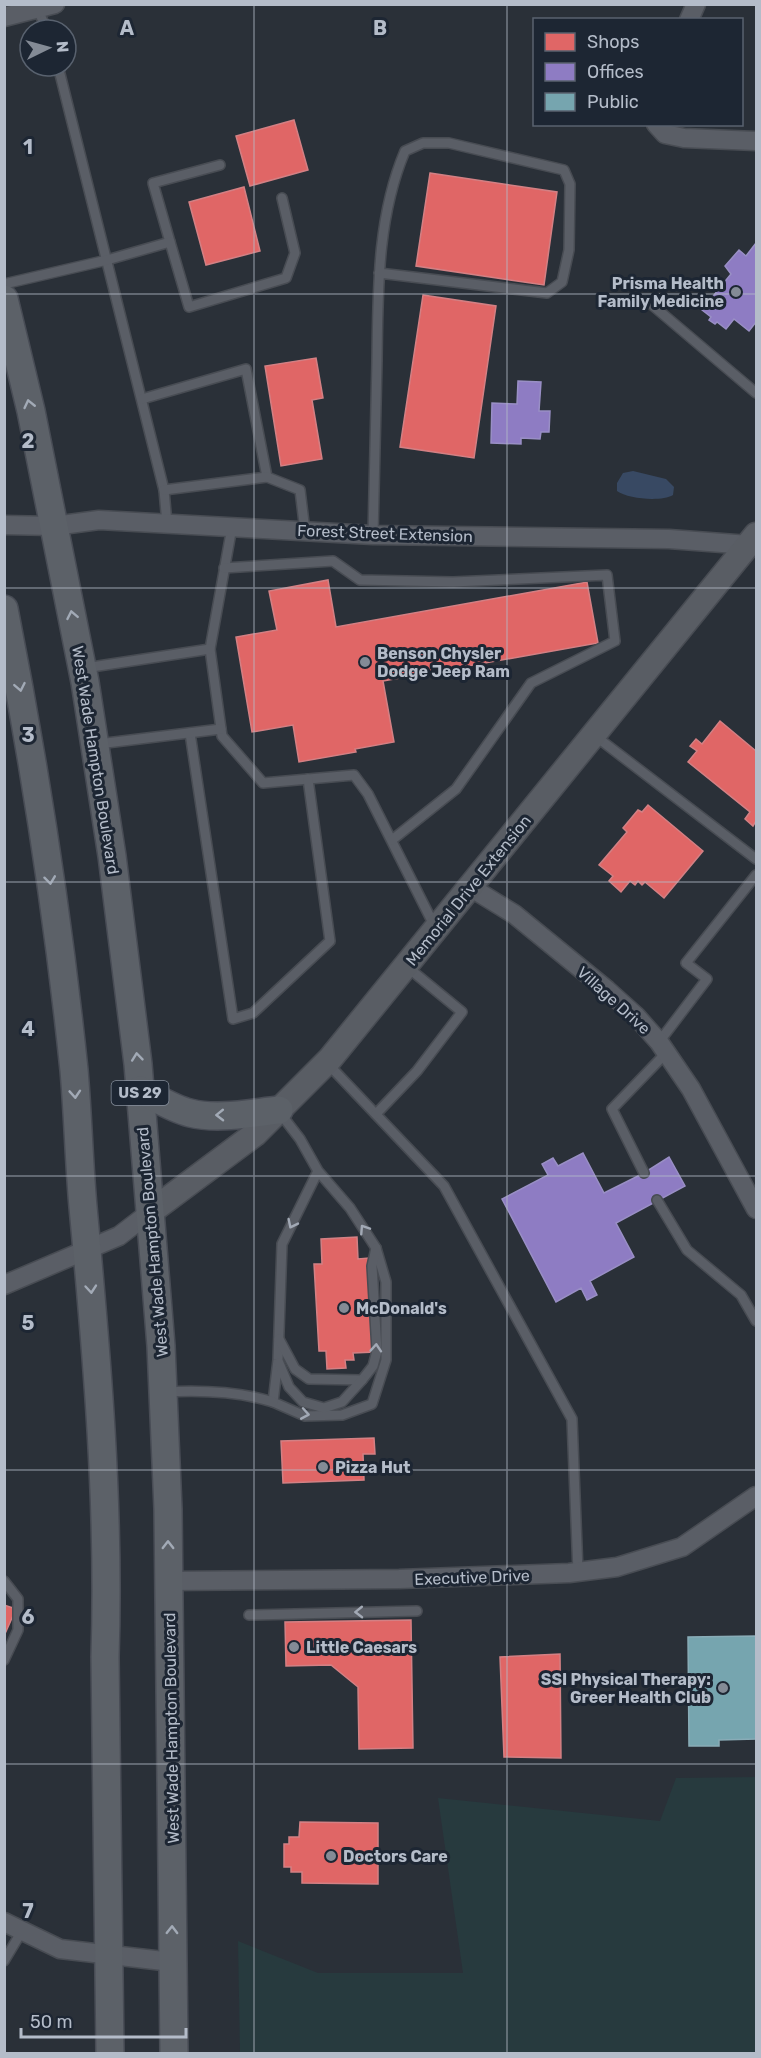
<svg xmlns="http://www.w3.org/2000/svg" width="761" height="2058" font-family="Rubik,sans-serif">
	<style>
		.green { fill: #273a3e }
		.water { fill: #384963 }
		.shops { fill: #e06666; stroke: #d38084; stroke-width: 1.5 }
		.offices { fill: #8e7cc3; stroke: #998fc5; stroke-width: 1.5 }
		.public { fill: #76a5af; stroke: #89acb7; stroke-width: 1.5 }
		.lines { fill: none; stroke-linecap: round; stroke-linejoin: round }
		.lane-casing { stroke: #484c53; stroke-width: 12 }
		.street-casing { stroke: #484c53; stroke-width: 21 }
		.secondary-casing { stroke: #484c53; stroke-width: 27 }
		.primary-casing { stroke: #484c55; stroke-width: 30 }
		.lane { stroke: #5a5e66; stroke-width: 9 }
		.street { stroke: #5a5e66; stroke-width: 18 }
		.secondary { stroke: #595d64; stroke-width: 24 }
		.primary { stroke: #5c6168; stroke-width: 27 }
		.oneway { stroke: #a2aab6 }
		.oneway2 { stroke: #a2a9b5 }
		.grid { fill: none; stroke: #b4bcc9; stroke-width: 1.5; stroke-opacity: 0.55 }
		.poi-dot { fill: #848b96; stroke: #1d2633; stroke-width: 2 }
		.labels { text-anchor: middle; stroke-width: 6; stroke-linejoin: round; paint-order: stroke }
		.shield { fill: #1d2633; stroke: #878f9c; stroke-width: 1.5 }
		.shield-label { font-size: 15px; font-weight: bold; fill: #b4bcc9 }
		.poi-label { font-size: 16px; font-weight: bold; fill: #b4bcc9; stroke: #1d2633; text-anchor: start }
		.street-label { font-size: 16px; fill: #b4bcc9; stroke: #1d2633 }
		.grid-label { font-size: 20px; text-anchor: middle; font-weight: bold; fill: #b4bcc9; stroke: #1d2633; stroke-width: 6; stroke-linejoin: round; paint-order: stroke }
	</style>
	<rect width="100%" height="100%" fill="#2a3038"/>
	<path class="green" d="M756 1777V2053H240L238 1941 318 1973H463L438 1798 660 1821 676 1778Z"/>
	<path class="water" d="M633 471 666 479 674 487 673 495C661 502 628 499 617 491V483L623 473Z"/>
	<g class="shops">
		<path d="M294 120 308 170 250 186 236 136Z"/>
		<path d="M430 173 557 192 544 285 416 266Z"/>
		<path d="M244 187 260 251 206 265 189 202Z"/>
		<path d="M423 295 496 306 474 458 400 447Z"/>
		<path d="M316 358 323 398 312 400 322 459 281 466 265 366Z"/>
		<path d="M328 580 336 627 587 582 598 643 383 681 394 742 355 749 356 752 299 762 293 725 252 732 236 637 277 630 269 591Z"/>
		<path d="M720 721 756 751V821L753 826 745 819 750 812 688 762 697 751 690 746 696 739 702 744Z"/>
		<path d="M648 805 703 851 664 898 645 882 642 885 638 881 635 885 630 881 621 892 609 881 613 876 599 865 627 832 623 828 638 810 642 812Z"/>
		<path d="M357 1237 358 1259 369 1258 375 1352 353 1353 354 1360H345L346 1368 327 1369 326 1351H319L314 1264H322L321 1239Z"/>
		<path d="M374 1438 375 1454H363L364 1480 283 1483 281 1441Z"/>
		<path d="M4 1605 16 1609 4 1636Z"/>
		<path d="M411 1620 413 1748 359 1749 358 1687 331 1665 286 1666 285 1622Z"/>
		<path d="M560 1654 561 1758 504 1757 500 1657Z"/>
		<path d="M300 1822 378 1823V1884L302 1883V1872H291V1867H284V1844H289V1837H299Z"/>
	</g>
	<g class="offices">
		<path d="M756 243V322L749 331 734 319 726 329 717 322 715 324 709 320 711 317 702 310 731 274 725 266 739 250 746 256Z"/>
		<path d="M518 381 541 382 539 411H550L549 432H541L540 439 521 438V444L491 443 492 403 517 404Z"/>
		<path d="M583 1153 604 1193 644 1173 669 1157 685 1186 616 1223 634 1257 590 1281 597 1295 587 1300 581 1288 556 1302 502 1199 548 1175 542 1164 553 1158 558 1166Z"/>
	</g>
	<path class="public" d="M756 1636V1739L719 1740V1746H689L688 1637Z"/>
	<g class="lines">
		<g class="lane-casing">
			<g id="lane">
				<path d="M37 8 47 30"/>
				<path d="M58 66 164 490 167 524"/>
				<path d="M170 242 153 183 220 165"/>
				<path d="M4 284 107 260 170 242 189 307 286 278 295 253 282 198"/>
				<path d="M651 304 756 393"/>
				<path d="M142 399 246 369 267 477 300 490 305 531"/>
				<path d="M164 490 267 477"/>
				<path d="M232 527 210 649 222 736 263 783 354 775 368 794 435 927"/>
				<path d="M373 535C374 477 376 419 377 361 378 290 377 217 405 151L423 143H449L564 170 570 184 569 250 562 282 547 293 379 273"/>
				<path d="M224 568 333 561 360 580 453 582 607 575 615 641 531 683 456 789 392 840"/>
				<path d="M85 668 210 649"/>
				<path d="M190 733 233 1019 253 1013 330 941 308 779"/>
				<path d="M594 735 756 859"/>
				<path d="M98 744 221 729"/>
				<path d="M659 1042 707 979 686 963 756 875"/>
				<path d="M328 1064 444 1186 572 1419 578 1572"/>
				<path d="M280 1113 300 1139 318 1171 350 1208 376 1248 386 1282V1360L372 1404 342 1415 305 1416 273 1402 278 1360 282 1244 318 1171"/>
				<path d="M376 1114 417 1071 462 1012 406 966"/>
				<path d="M644 1173 612 1109 666 1053"/>
				<path d="M657 1200 687 1250 741 1295 756 1321"/>
				<path d="M279 1339 295 1369 309 1379 362 1380 373 1366 377 1351 372 1266 376 1248"/>
				<path d="M279 1363 289 1387 303 1402 324 1408 342 1402 362 1380"/>
				<path d="M165 1392C202 1390 238 1391 273 1402"/>
				<path d="M4 1581 18 1599V1630L4 1660"/>
				<path d="M249 1615 417 1611"/>
				<path d="M4 1961 22 1931"/>
			</g>
		</g>
		<g class="street-casing">
			<g id="street">
				<path d="M4 17 55 4"/>
				<path d="M689 20 696 4"/>
				<path d="M656 124 665 134 684 138 756 141"/>
				<path d="M4 525 54 526 99 520 373 535 669 539 749 545"/>
				<path d="M470 887 514 914 607 990 636 1016 659 1042 691 1089 756 1209"/>
				<path d="M4 1285 119 1236 149 1213"/>
				<path d="M168 1581 399 1579 569 1573 617 1567 682 1547 756 1496"/>
				<path d="M4 1922 60 1949 172 1962"/>
			</g>
		</g>
		<g class="secondary-casing">
			<path id="secondary" d="M149 1213 255 1134 330 1059 756 535"/>
		</g>
		<g class="primary-casing">
			<g id="primary">
				<path d="M4 299 31 411 85 682 112 856 138 1064 161 1346 168 1509 174 2054"/>
				<path d="M4 609C34 761 58 916 74 1070 78 1116 79 1162 83 1207 97 1357 110 1507 105 1657L110 2054"/>
				<path d="M140 1090C156 1098 173 1109 190 1113 218 1120 250 1113 279 1110"/>
			</g>
		</g>
		<use href="#lane" class="lane"/>
		<use href="#street" class="street"/>
		<use href="#secondary" class="secondary"/>
		<use href="#primary" class="primary"/>
	</g>
	<defs><path id="oneway-chevron" d="M-2-3.5L2.5 0L-2 3.5" fill="none" stroke-width="1.6" stroke-linecap="round" stroke-linejoin="round" transform="scale(1.5)"/></defs>
	<g class="oneway">
		<use href="#oneway-chevron" transform="translate(29 404) rotate(-103)"/>
		<use href="#oneway-chevron" transform="translate(72 615) rotate(-101)"/>
		<use href="#oneway-chevron" transform="translate(20 687) rotate(79)"/>
		<use href="#oneway-chevron" transform="translate(50 880) rotate(83)"/>
		<use href="#oneway-chevron" transform="translate(137 1057) rotate(-96)"/>
		<use href="#oneway-chevron" transform="translate(75 1094) rotate(86)"/>
		<use href="#oneway-chevron" transform="translate(220 1115) rotate(179)"/>
		<use href="#oneway-chevron" transform="translate(91 1289) rotate(85)"/>
		<use href="#oneway-chevron" transform="translate(168 1545) rotate(-90)"/>
		<use href="#oneway-chevron" transform="translate(172 1930) rotate(-89)"/>
	</g>
	<g class="oneway2">
		<use href="#oneway-chevron" transform="translate(292 1224) rotate(116)"/>
		<use href="#oneway-chevron" transform="translate(364 1229) rotate(-123)"/>
		<use href="#oneway-chevron" transform="translate(376 1348) rotate(-86)"/>
		<use href="#oneway-chevron" transform="translate(305 1414) rotate(10)"/>
		<use href="#oneway-chevron" transform="translate(359 1612) rotate(179)"/>
	</g>
	<path class="grid" d="M254 4V2054M507 4V2054M4 294H756M4 588H756M4 882H756M4 1176H756M4 1470H756M4 1764H756"/>
	<g class="poi-dot">
		<circle cx="736" cy="292" r="6"/>
		<circle cx="365" cy="662" r="6"/>
		<circle cx="344" cy="1308" r="6"/>
		<circle cx="323" cy="1467" r="6"/>
		<circle cx="294" cy="1647" r="6"/>
		<circle cx="723" cy="1688" r="6"/>
		<circle cx="331" cy="1856" r="6"/>
	</g>
	<g class="labels">
		<rect class="shield" x="111.5" y="1081" width="57" height="24" rx="4.5"/>
		<g class="shield-label">
			<text x="140" y="1098">US 29</text>
		</g>
		<g class="poi-label">
			<text x="724" y="289" text-anchor="end">Prisma Health<tspan x="724" dy="18">Family Medicine</tspan></text>
			<text x="377" y="659">Benson Chysler<tspan x="377" dy="18">Dodge Jeep Ram</tspan></text>
			<text x="356" y="1314">McDonald's</text>
			<text x="335" y="1473">Pizza Hut</text>
			<text x="306" y="1653">Little Caesars</text>
			<text x="711" y="1685" text-anchor="end">SSI Physical Therapy:<tspan x="711" dy="18">Greer Health Club</tspan></text>
			<text x="343" y="1862">Doctors Care</text>
		</g>
		<g class="street-label">
			<text transform="translate(385 533) rotate(2)" y="6">Forest Street Extension</text>
			<text transform="translate(96 760) rotate(81)" y="6">West Wade Hampton Boulevard</text>
			<text transform="translate(468 890) rotate(-51)" y="6">Memorial Drive Extension</text>
			<text transform="translate(614 1000) rotate(42)" y="6">Village Drive</text>
			<text transform="translate(152 1242) rotate(-95)" y="6">West Wade Hampton Boulevard</text>
			<text transform="translate(472 1577) rotate(-2)" y="6">Executive Drive</text>
			<text transform="translate(171 1728) rotate(-91)" y="6">West Wade Hampton Boulevard</text>
		</g>
	</g>
	<g class="grid-label">
		<text x="127" y="35">A</text>
		<text x="380" y="35">B</text>
		<text x="28" y="154">1</text>
		<text x="28" y="448">2</text>
		<text x="28" y="742">3</text>
		<text x="28" y="1036">4</text>
		<text x="28" y="1330">5</text>
		<text x="28" y="1624">6</text>
		<text x="28" y="1918">7</text>
	</g>
	<rect width="761" height="2058" fill="none" stroke="#b4bcc9" stroke-width="12"/>
	<rect x="533" y="18" width="210" height="108" fill="#1d2633" stroke="#59626f" stroke-width="1.5"/>
	<rect x="545" y="33" width="30" height="18" fill="#e06666" stroke="#59626f" stroke-width="1.5"/>
	<text x="587" y="48" font-size="18" fill="#b4bcc9">Shops</text>
	<rect x="545" y="63" width="30" height="18" fill="#8e7cc3" stroke="#59626f" stroke-width="1.5"/>
	<text x="587" y="78" font-size="18" fill="#b4bcc9">Offices</text>
	<rect x="545" y="93" width="30" height="18" fill="#76a5af" stroke="#59626f" stroke-width="1.5"/>
	<text x="587" y="108" font-size="18" fill="#b4bcc9">Public</text>
	<g transform="translate(48 48) rotate(85)"><circle r="28" fill="#1d2633" stroke="#59626f" stroke-width="1.5"/>
	<path d="M0-4.5L10 22L0 15L-10 22Z" fill="#848b96"/>
	<text y="-9" font-size="16" font-weight="bold" text-anchor="middle" fill="#b4bcc9">N</text>
	</g>
	<path d="M21 2028v9h165v-9" fill="none" stroke="#b4bcc9" stroke-width="3"/>
	<text x="30" y="2028" font-size="18" fill="#b4bcc9" stroke="#1d2633" stroke-width="4.5" paint-order="stroke">50 m</text>
</svg>
